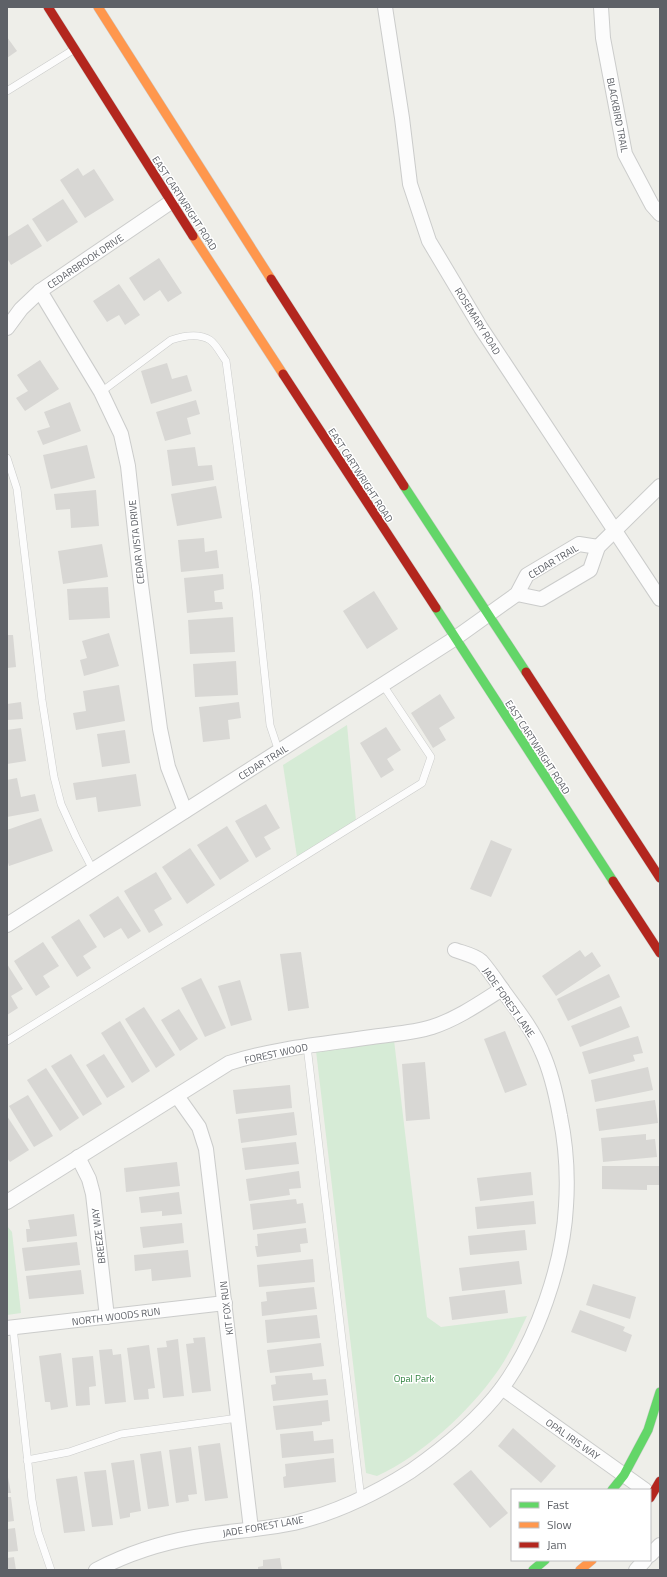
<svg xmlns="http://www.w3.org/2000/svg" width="667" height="1577" font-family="'Titillium Web',sans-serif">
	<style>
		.green { fill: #d6ebd6 }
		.building { fill: #d8d7d4 }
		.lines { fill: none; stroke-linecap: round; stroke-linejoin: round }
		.lane-casing { stroke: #cbcccb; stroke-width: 8 }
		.street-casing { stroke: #cbcccb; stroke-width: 16 }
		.fast-casing { stroke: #cbcbca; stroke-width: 10 }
		.slow-casing { stroke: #cbcbca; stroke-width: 10 }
		.jam-casing { stroke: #cbcbca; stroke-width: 10 }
		.lane { stroke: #fcfcfc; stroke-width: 7 }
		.street { stroke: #fcfcfc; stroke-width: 14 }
		.fast { stroke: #63d668; stroke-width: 9 }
		.slow { stroke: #ff974d; stroke-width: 9 }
		.jam { stroke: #b3261e; stroke-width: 9 }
		.labels { text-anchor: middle; stroke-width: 3; stroke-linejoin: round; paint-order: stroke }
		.street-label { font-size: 10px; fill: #5e6167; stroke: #fff }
		.park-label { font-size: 10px; fill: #30833f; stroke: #fff }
	</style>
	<rect width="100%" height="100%" fill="#eeeee9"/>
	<g class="green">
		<path d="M347 725 356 821 297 857 283 765Z"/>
		<path d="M394 1040 427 1317 441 1327 527 1316C518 1335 509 1355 497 1372 469 1412 421 1456 377 1476L366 1473 316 1051Z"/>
		<path d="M7 1226 12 1232 21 1313 7 1315Z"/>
	</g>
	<g class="building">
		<path d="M7 37 17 51 7 58Z"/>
		<path d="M78 168 83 176 94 169 114 200 85 218 60 180Z"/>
		<path d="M63 199 78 222 47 242 32 219Z"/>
		<path d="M28 224 42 246 11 265 7 258V237Z"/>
		<path d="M159 258 182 293 168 302 160 290 144 301 129 278Z"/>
		<path d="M119 284 140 315 125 325 119 315 107 322 93 301Z"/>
		<path d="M40 360 59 389 25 411 16 398 28 391 17 375Z"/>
		<path d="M167 363 172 379 187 375 192 391 151 404 141 371Z"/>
		<path d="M196 400 200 414 187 418 191 434 165 441 156 412Z"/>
		<path d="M70 402 81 431 43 445 37 431 50 427 44 412Z"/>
		<path d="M87 445 95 478 51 489 43 455Z"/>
		<path d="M195 447 198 466 212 465 214 480 172 486 167 450Z"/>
		<path d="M216 486 222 518 177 526 171 494Z"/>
		<path d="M96 490 99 526 71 528 70 509 56 510 54 494Z"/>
		<path d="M204 538 205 552 217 550 219 568 181 572 178 540Z"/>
		<path d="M102 544 108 577 63 584 58 551Z"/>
		<path d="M223 574 224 589 214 591 215 602H222L223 609 187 613 184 578Z"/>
		<path d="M108 587 110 618 69 620 67 589Z"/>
		<path d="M374 591 398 629 367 649 343 611Z"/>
		<path d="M233 617 235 652 190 654 188 620Z"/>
		<path d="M109 633 119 666 84 676 80 660 87 658 82 641Z"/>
		<path d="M7 635H13L16 667 7 668Z"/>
		<path d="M236 661 238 695 195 697 193 664Z"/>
		<path d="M119 685 125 721 76 730 73 713 86 711 83 691Z"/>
		<path d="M440 694 455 718 439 728 446 740 433 748 411 713Z"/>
		<path d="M21 702 23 719 7 720V704Z"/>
		<path d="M239 702 241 718 228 720 230 739 203 742 199 707Z"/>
		<path d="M386 727 401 750 387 759 394 770 381 778 360 743Z"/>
		<path d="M21 728 26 761 7 764V730Z"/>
		<path d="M125 730 130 763 102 767 97 734Z"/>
		<path d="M136 774 141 806 98 812 96 797 76 800 73 783Z"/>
		<path d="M17 778 21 797 35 794 39 811 7 817V780Z"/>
		<path d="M266 804 280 828 264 837 271 849 256 858 235 821Z"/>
		<path d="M41 818 53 851 9 866 7 859V830Z"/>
		<path d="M227 826 249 861 220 880 197 845Z"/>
		<path d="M491 840 512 849 491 897 470 889Z"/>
		<path d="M190 848 215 885 187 904 162 867Z"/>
		<path d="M156 872 172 899 154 910 163 925 149 933 124 891Z"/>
		<path d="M118 896 141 931 128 939 121 928 104 938 89 915Z"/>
		<path d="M79 919 97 947 83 956 91 968 77 977 51 937Z"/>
		<path d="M43 942 59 966 43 976 50 987 36 996 14 961Z"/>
		<path d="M580 950 585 957 592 952 601 966 556 996 542 976Z"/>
		<path d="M301 952 309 1008 288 1011 280 954Z"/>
		<path d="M7 964 23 989 11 996 18 1008 7 1015Z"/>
		<path d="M609 974 620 997 568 1021 557 999Z"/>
		<path d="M201 978 226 1028 205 1037 181 988Z"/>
		<path d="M240 980 252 1020 231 1026 218 986Z"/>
		<path d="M621 1006 630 1027 580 1047 571 1026Z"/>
		<path d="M144 1007 175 1055 156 1068 125 1019Z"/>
		<path d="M179 1009 198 1039 180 1051 161 1020Z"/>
		<path d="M120 1021 150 1071 132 1083 101 1033Z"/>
		<path d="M505 1031 527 1085 505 1093 484 1039Z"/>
		<path d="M638 1036 643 1053 633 1055 635 1061 589 1074 582 1052Z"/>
		<path d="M71 1054 102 1104 83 1116 51 1066Z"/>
		<path d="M104 1054 125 1087 107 1098 86 1065Z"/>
		<path d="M425 1062 430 1119 406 1121 402 1064Z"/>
		<path d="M648 1067 653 1090 595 1102 591 1080Z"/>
		<path d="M46 1068 79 1118 60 1131 27 1080Z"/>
		<path d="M290 1085 292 1108 236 1114 233 1090Z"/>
		<path d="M28 1095 53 1136 34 1147 9 1106Z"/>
		<path d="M655 1100 658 1123 599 1131 596 1109Z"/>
		<path d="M294 1112 297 1135 241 1143 238 1119Z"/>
		<path d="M7 1116 29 1150 10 1162 7 1158Z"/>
		<path d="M646 1134V1140L655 1139 657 1157 603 1162 601 1138Z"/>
		<path d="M296 1142 299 1164 245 1170 242 1148Z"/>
		<path d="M177 1162 180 1186 126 1192 124 1168Z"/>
		<path d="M602 1166H660V1185H647V1190L602 1189Z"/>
		<path d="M299 1171 301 1188 289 1189 290 1195 249 1201 246 1179Z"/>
		<path d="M531 1172 533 1195 480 1201 477 1178Z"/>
		<path d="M179 1192 182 1214 162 1216V1211L141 1213 139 1197Z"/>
		<path d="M296 1199 297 1204 303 1203 306 1223 253 1230 250 1204Z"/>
		<path d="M534 1201 536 1224 477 1229 475 1207Z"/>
		<path d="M74 1214 77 1236 27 1242 26 1229H30L28 1220Z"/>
		<path d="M182 1223 184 1243 143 1248 140 1227Z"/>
		<path d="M306 1228 308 1243 300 1244 301 1252 257 1257 255 1246H258L257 1234Z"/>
		<path d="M525 1230 527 1250 470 1255 468 1236Z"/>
		<path d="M77 1242 80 1265 25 1271 22 1248Z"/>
		<path d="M188 1250 191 1277 152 1281 151 1269 135 1271 134 1255Z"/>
		<path d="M313 1259 315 1282 259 1287 257 1265Z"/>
		<path d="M519 1261 522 1284 462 1291 459 1268Z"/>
		<path d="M81 1270 84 1294 29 1299 26 1276Z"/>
		<path d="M593 1284 636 1297 630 1319 586 1305Z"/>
		<path d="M314 1287 317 1309 262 1316 261 1302 267 1301 266 1292Z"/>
		<path d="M505 1290 508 1313 452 1320 449 1297Z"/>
		<path d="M580 1310 625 1327 623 1331 632 1335 626 1352 571 1332Z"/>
		<path d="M317 1315 320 1338 267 1343 265 1320Z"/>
		<path d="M205 1337 211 1391 192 1393 186 1344 194 1343 193 1338Z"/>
		<path d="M178 1339 184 1396 163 1398 157 1348 167 1347 166 1341Z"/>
		<path d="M321 1343 324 1366 270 1373 267 1350Z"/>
		<path d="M149 1345 155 1388 148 1389 149 1399 134 1400 127 1348Z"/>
		<path d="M112 1349 113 1355 121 1354 126 1402 105 1404 99 1350Z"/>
		<path d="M61 1353 68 1407 51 1410 50 1402H45L39 1356Z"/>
		<path d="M93 1356 96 1386 89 1387 90 1405 76 1406 72 1358Z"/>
		<path d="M312 1373 313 1380 326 1379 328 1395 273 1401 271 1385 276 1384 275 1376Z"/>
		<path d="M328 1400 330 1421 322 1422V1425L276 1430 273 1406Z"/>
		<path d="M513 1428 556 1466 541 1483 498 1446Z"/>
		<path d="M313 1431 314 1441 333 1439 334 1453 282 1458 280 1434Z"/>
		<path d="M220 1443 228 1498 205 1501 198 1446Z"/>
		<path d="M191 1447 197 1494 188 1495 189 1501 176 1503 169 1450Z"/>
		<path d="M161 1451 169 1506 148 1509 140 1454Z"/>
		<path d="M334 1458 336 1482 284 1488 283 1477 286 1476 285 1464Z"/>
		<path d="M134 1460 141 1511 130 1513V1517L120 1519 111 1463Z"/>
		<path d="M106 1470 113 1525 92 1527 84 1472Z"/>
		<path d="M471 1470 508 1513 490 1528 453 1484Z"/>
		<path d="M7 1472 11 1493H7Z"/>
		<path d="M77 1476 85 1531 64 1533 56 1479Z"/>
		<path d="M7 1497H11L14 1521 7 1522Z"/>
		<path d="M15 1528 18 1551 7 1552V1529Z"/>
		<path d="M14 1557 16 1570H7V1558Z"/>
		<path d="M280 1558 282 1570H258V1567L263 1566V1560Z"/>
	</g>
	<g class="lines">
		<g class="lane-casing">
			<g id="lane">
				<path d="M7 91 73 50"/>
				<path d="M101 392 171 340C183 336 199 333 210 340 216 344 221 354 226 361L256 591 270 725 279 752"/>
				<path d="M7 458 17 489 42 700 54 777 61 804 76 837 93 870"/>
				<path d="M7 1041 422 783 431 757 383 685"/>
				<path d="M307 1046 361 1499"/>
				<path d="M13 1327 32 1500 38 1532 51 1570"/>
				<path d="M27 1460 69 1452 121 1434 238 1418"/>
			</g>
		</g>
		<g class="street-casing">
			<g id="street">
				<path d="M385 7 402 118 410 184 429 241 481 328 660 599"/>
				<path d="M601 7 603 38 625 154 652 205 660 214"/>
				<path d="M40 291 101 392 121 434 128 466 141 585 160 729 168 767 185 811"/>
				<path d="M7 328 21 309 40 291 171 202"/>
				<path d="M517 594 541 599 590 570 598 547 660 486"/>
				<path d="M7 925 454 639 517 594 527 575 579 544 598 547"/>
				<path d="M177 1096 199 1127 206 1149 251 1529"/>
				<path d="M78 1157 89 1179 93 1194 107 1317"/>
				<path d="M7 1202 229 1063C276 1048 324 1044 372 1037 392 1034 413 1033 432 1027 457 1019 480 1003 502 989"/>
				<path d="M7 1328 225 1303"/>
				<path d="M502 1388 645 1490"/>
				<path d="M650 1555 660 1545"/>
				<path d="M96 1570C127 1554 160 1543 195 1537 227 1531 261 1530 294 1523 335 1513 375 1494 411 1471 444 1448 478 1420 502 1388 537 1340 563 1265 566 1206 568 1176 566 1145 560 1116 556 1094 551 1072 542 1052 533 1030 518 1011 504 992 497 982 489 970 481 961 474 955 463 953 455 950"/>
				<path d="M636 1570 645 1560"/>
			</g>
		</g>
		<g class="fast-casing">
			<g id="fast">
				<path d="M404 486 526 672"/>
				<path d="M436 608 613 881"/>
				<path d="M612 1490 624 1475 648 1430 660 1392"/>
				<path d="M533 1570 545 1560"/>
			</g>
		</g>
		<g class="slow-casing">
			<g id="slow">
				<path d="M98 7 271 279"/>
				<path d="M193 236 283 374"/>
				<path d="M580 1570 592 1560"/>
			</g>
		</g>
		<g class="jam-casing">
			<g id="jam">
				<path d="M48 7 193 236"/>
				<path d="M271 279 404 486"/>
				<path d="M283 374 436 608"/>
				<path d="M526 672 660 878"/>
				<path d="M613 881 660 953"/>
				<path d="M650 1498 660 1481"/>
			</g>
		</g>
		<use href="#lane" class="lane"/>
		<use href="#street" class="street"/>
		<use href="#fast" class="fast"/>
		<use href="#slow" class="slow"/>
		<use href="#jam" class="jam"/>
	</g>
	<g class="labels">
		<g class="street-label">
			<text transform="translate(618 115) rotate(79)" y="4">BLACKBIRD TRAIL</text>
			<text transform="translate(185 203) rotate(57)" y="4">EAST CARTWRIGHT ROAD</text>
			<text transform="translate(85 261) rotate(-34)" y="4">CEDARBROOK DRIVE</text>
			<text transform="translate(478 321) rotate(58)" y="4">ROSEMARY ROAD</text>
			<text transform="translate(361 475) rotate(57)" y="4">EAST CARTWRIGHT ROAD</text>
			<text transform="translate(136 542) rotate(-96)" y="4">CEDAR VISTA DRIVE</text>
			<text transform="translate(553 561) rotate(-31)" y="4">CEDAR TRAIL</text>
			<text transform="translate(538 747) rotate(57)" y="4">EAST CARTWRIGHT ROAD</text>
			<text transform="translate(263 762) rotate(-32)" y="4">CEDAR TRAIL</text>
			<text transform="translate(509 1002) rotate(55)" y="4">JADE FOREST LANE</text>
			<text transform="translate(276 1053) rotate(-12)" y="4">FOREST WOOD</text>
			<text transform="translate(98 1236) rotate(-97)" y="4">BREEZE WAY</text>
			<text transform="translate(226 1308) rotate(-97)" y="4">KIT FOX RUN</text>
			<text transform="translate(116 1316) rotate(-7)" y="4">NORTH WOODS RUN</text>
			<text transform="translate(573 1439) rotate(35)" y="4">OPAL IRIS WAY</text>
			<text transform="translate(263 1526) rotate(-10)" y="4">JADE FOREST LANE</text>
		</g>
		<g class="park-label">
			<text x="414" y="1382">Opal Park</text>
		</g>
	</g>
	<rect width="667" height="1577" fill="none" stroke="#5e6167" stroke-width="16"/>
	<rect x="511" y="1489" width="140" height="72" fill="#ffffff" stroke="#bfc0c2"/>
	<rect x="519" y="1502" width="20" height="6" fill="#63d668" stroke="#bfc0c2"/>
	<text x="547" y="1509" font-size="12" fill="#5e6167">Fast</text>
	<rect x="519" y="1522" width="20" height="6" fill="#ff974d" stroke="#bfc0c2"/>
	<text x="547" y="1529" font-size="12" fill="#5e6167">Slow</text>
	<rect x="519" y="1542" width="20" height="6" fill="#b3261e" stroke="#bfc0c2"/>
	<text x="547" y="1549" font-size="12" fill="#5e6167">Jam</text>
</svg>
